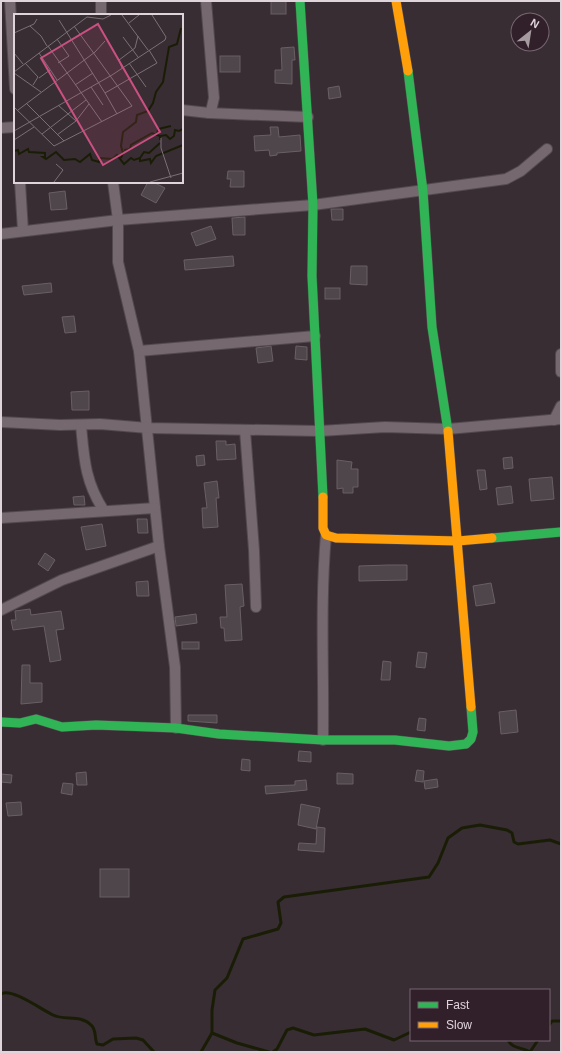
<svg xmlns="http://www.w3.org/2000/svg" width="562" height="1053" font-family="Helvetica,sans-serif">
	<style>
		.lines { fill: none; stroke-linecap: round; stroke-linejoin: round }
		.stream { stroke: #1a1d06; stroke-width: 3 }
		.building { fill: #4e464a; stroke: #695f64 }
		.street-casing { stroke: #52494e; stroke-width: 12 }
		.fast-casing { stroke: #52494e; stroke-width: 10 }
		.slow-casing { stroke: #52494e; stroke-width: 10 }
		.street { stroke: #75686f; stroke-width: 10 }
		.fast { stroke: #30b455; stroke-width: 9 }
		.slow { stroke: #ff9f0a; stroke-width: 9 }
		.inset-river { fill: none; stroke: #1a1d06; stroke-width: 2 }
		.inset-road { fill: none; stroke: #7b7076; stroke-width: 1 }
		.view { fill: #cb5081; fill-opacity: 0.15; stroke: #cb5081; stroke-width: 2 }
		.inset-edge { fill: none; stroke: #e0d4db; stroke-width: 2 }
	</style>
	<rect width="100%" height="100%" fill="#382d33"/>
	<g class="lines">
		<g class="stream">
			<path d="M1 994C11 987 42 1010 53 1015 65 1021 80 1014 91 1025 97 1030 94 1038 97 1044L103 1045 113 1039 136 1038 143 1040 154 1052"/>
			<path d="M549 1025 552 1021H561"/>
			<path d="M212 1033 237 1043 269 1052"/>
			<path d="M508 1040C512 1049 522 1047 530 1052"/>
			<path d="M201 1052 212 1033V1010L215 990 227 978 243 939 278 929 281 923 278 902 284 897 429 877 438 863 448 838 462 828 480 825 507 830 512 833 514 842 518 844 550 840 561 844"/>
			<path d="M273 1052 277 1049 287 1030 293 1028 314 1035 365 1029 394 1040 411 1032"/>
			<path d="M530 1052 538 1040"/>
		</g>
	</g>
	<g class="building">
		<rect x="271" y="1" width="15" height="13"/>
		<path d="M294 47 295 60H292V84L275 83V70H282L281 48Z"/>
		<rect x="220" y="56" width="20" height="16"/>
		<path d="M339 86 341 97 329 99 328 88Z"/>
		<path d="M270 127H278L279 137 300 135 301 151 277 153V155L270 156 269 150 255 151 254 136 271 135Z"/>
		<path d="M228 171H244V187H230L231 179H227Z"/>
		<path d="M148 182H153L165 188 156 203 141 195Z"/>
		<path d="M65 191 67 209 51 210 49 193Z"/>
		<path d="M331 209H343V220H332Z"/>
		<path d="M245 217V235H233L232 218Z"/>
		<path d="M211 226 216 239 196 246 191 233Z"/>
		<path d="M233 256 234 266 185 270 184 260Z"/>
		<path d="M351 266H367V285L350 284Z"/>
		<path d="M51 283 52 292 24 295 22 286Z"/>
		<rect x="325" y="288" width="15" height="11"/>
		<path d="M74 316 76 332 65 333 62 317Z"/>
		<path d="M271 346 273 361 258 363 256 348Z"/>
		<path d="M296 346 307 347V360L295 359Z"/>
		<path d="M89 391V410H72L71 392Z"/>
		<path d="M216 441H226V445L235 444 236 459 217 460Z"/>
		<path d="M204 455 205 465 197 466 196 456Z"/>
		<path d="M512 457 513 468 504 469 503 458Z"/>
		<path d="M337 460 352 462 351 469H358V487H353V493H343V488L337 489Z"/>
		<path d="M477 470H485L487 489 480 490Z"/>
		<path d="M552 477 554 499 531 501 529 479Z"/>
		<path d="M217 481 219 498H216L218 527 203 528 202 508H207L204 483Z"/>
		<path d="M511 486 513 503 498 505 496 488Z"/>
		<path d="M84 496 85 505H74L73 497Z"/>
		<path d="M137 519H147L148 533H138Z"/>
		<path d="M102 524 106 546 86 550 81 527Z"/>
		<path d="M45 553 55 560 48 571 38 564Z"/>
		<path d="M388 565H407V580L359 581V566Z"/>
		<path d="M148 581 149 596H137L136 582Z"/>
		<path d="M491 583 495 603 476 606 473 586Z"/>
		<path d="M242 584 244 606 240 607 242 640 225 641 224 628H221L220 617H227L225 585Z"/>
		<path d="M30 609 31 615 61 611 64 629 56 630 61 660 50 662 44 626 13 630 11 620H16L15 611Z"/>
		<path d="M196 614 197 623 176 626 175 617Z"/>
		<rect x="182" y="642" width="17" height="7"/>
		<path d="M418 652 427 653 425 668 416 667Z"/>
		<path d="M383 661 391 662 390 680H381Z"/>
		<path d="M22 665H30V683H42V702L21 704Z"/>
		<path d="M516 710 518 732 501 734 499 712Z"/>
		<path d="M188 715H217V723L188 721Z"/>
		<path d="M419 718 426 719 425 731 417 730Z"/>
		<path d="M299 751 311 752V762L298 761Z"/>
		<path d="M242 759 250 760V771L241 770Z"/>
		<path d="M417 770 424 771 423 782 415 781Z"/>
		<path d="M86 772 87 785H77L76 773Z"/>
		<path d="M337 773 353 774V784H337Z"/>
		<path d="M1 774 12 775 11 783 1 782Z"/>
		<path d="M437 779 438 787 425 789 424 781Z"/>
		<path d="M306 780 307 790 266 794 265 786 295 785V781Z"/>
		<path d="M63 783 73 784 72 795 61 793Z"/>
		<path d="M21 802 22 815 8 816 6 803Z"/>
		<path d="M301 804 320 808 316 829 298 825Z"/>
		<path d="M317 827 325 828 324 852 298 850 299 843 316 844Z"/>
		<rect x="100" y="869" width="29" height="28"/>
	</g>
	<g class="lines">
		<g class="street-casing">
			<g id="street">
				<path d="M10 1 15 89"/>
				<path d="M101 1V15"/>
				<path d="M182 110 209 113 211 111 214 98 206 1"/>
				<path d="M209 113 308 117"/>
				<path d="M1 128 15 127"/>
				<path d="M20 182 23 231"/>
				<path d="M113 182 118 220V262L139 351 159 546 175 667 176 728"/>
				<path d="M1 234 118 220 313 205 506 179 521 171 547 149"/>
				<path d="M139 351 315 336"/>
				<path d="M561 354V372"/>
				<path d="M554 420 561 406"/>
				<path d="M1 422 60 425 100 424 148 428 320 431 385 427 448 429 561 419"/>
				<path d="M81 425C84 458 85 482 104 511"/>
				<path d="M245 430 254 550 256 607"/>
				<path d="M1 518 155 508"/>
				<path d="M1 610 62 580 159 546"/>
				<path d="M323 740C324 672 320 603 326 535"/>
			</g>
		</g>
		<g class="fast-casing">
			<g id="fast">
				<path d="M300 1 313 205 312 276 323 497"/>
				<path d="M408 71 423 191 432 327 448 431"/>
				<path d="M492 538 561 532"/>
				<path d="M1 722 20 723 36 719 62 727 96 725 176 728 219 734 323 740H395L449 746 466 744 471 739 473 732 471 707"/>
			</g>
		</g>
		<g class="slow-casing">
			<g id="slow">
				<path d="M396 1 408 71"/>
				<path d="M448 431 471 707"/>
				<path d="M323 497V528L326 535 336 538 458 541 492 538"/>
			</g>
		</g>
		<use href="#street" class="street"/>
		<use href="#fast" class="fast"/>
		<use href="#slow" class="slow"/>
	</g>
	<g transform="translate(14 14)">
		<rect width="169" height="169" fill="#382d33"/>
		<path class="inset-river" d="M143 120 144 115 157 112M146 126V122L152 121 156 125 160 122 161 116 165 117 169 115M110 136 116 135 117 131 138 119 146 122M0 137 4 136 5 140 14 135 15 138 31 139V143H29L32 145 42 138 50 146 61 145 66 148 76 140 78 146 85 148 86 144 98 145 103 141 110 150 117 144 120 146 126 144 130 138 135 139 146 129M107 144 109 139 107 132 109 118 122 108 123 101 134 97 139 89 142 78 149 68 155 33 163 30 167 14M126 144V147L136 145 137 149 142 142 169 131"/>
		<path class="inset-road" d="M108 1 134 36M45 6 91 79 143 49 135 36M115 9 125 1M16 12 27 22 33 32M0 19 20 10 23 5M109 23 124 43M43 25 55 42 44 49M34 32 88 108M0 39 9 50M25 39 43 66M11 49 24 63 19 71M115 49 132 73M108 54 105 46 121 34 124 22M0 58 73 3 89 5 97 1M0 59 27 78M25 64 36 56M61 71 79 59M77 73 89 91M91 79 103 100M12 89 50 127M44 91 62 107M0 93 40 132 118 92 60 12M4 96 81 38 91 27M0 117 98 61 151 26 152 23 138 1M28 120 72 86M43 121 62 107 75 90M147 124V134L157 164M0 126 20 113M40 168 49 156 42 150M136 168 169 159"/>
		<path class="view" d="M84 10 146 118 89 151 27 44Z"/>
		<rect width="169" height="169" class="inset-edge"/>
	</g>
	<rect width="562" height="1053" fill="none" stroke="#e0d4db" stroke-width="4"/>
	<rect x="410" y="989" width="140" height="52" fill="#311f2a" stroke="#776771"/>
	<rect x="418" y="1002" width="20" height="6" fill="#30b455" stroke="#776771"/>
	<text x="446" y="1009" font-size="12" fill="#e0d4db">Fast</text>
	<rect x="418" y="1022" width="20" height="6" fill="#ff9f0a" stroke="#776771"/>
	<text x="446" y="1029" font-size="12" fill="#e0d4db">Slow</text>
	<g transform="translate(530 32) rotate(30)"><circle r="19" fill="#311f2a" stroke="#776771"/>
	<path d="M0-3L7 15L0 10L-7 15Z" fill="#a59aa0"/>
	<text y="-6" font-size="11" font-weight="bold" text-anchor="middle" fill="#e0d4db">N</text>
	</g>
</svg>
